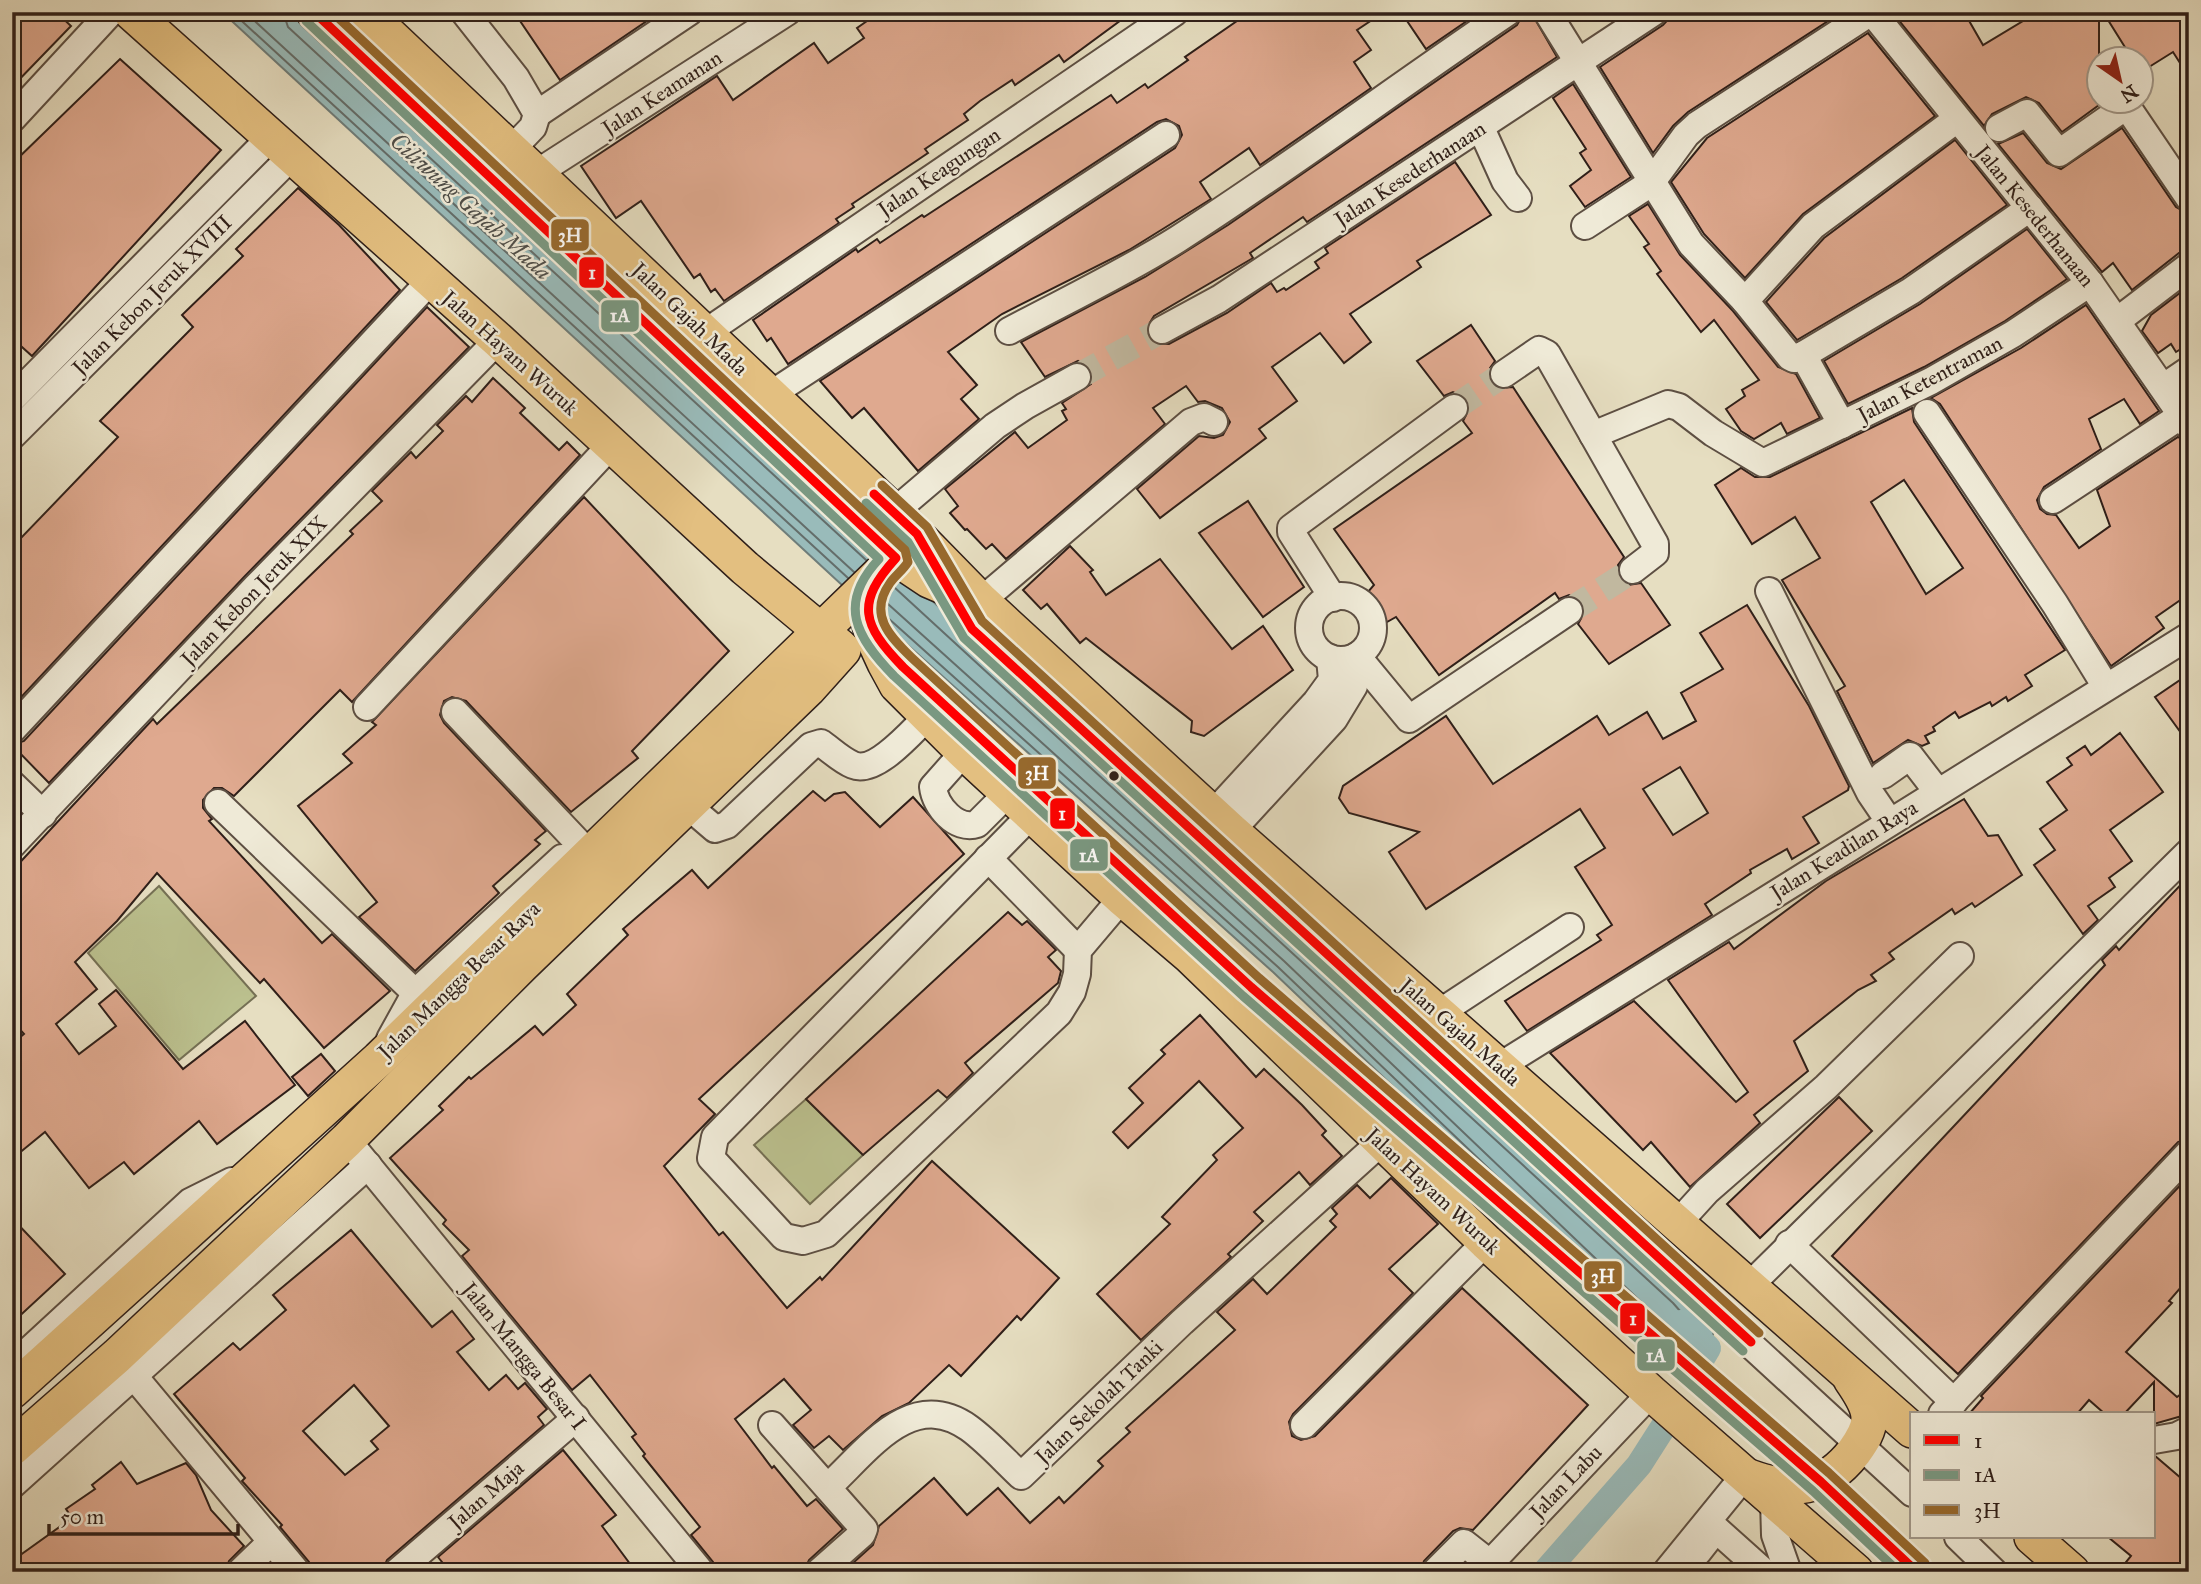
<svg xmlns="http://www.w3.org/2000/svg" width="2201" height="1584" font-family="'IM FELL Great Primer',serif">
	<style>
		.green { fill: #bbc08e; stroke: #757054; stroke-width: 2 }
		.water { fill: #99bbba; stroke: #6f7d7a; stroke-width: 2 }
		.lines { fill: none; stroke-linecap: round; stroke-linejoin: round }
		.shore { stroke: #646d6a; stroke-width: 2 }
		.canal { stroke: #99bbba; stroke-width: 26 }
		.building { fill: #dfa98f; stroke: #2f1f19; stroke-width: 2; fill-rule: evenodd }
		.minor-tunnel { stroke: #c1b89f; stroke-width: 26; stroke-dasharray: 26 13; stroke-linecap: butt }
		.minor-casing { stroke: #5d4f43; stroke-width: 30 }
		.major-casing { stroke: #2f1f19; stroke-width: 38 }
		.minor { stroke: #efead7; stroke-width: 26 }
		.major { stroke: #e3bf80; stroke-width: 35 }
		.bus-1-casing { stroke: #efead7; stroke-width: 14 }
		.bus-2-casing { stroke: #efead7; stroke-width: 14 }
		.bus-3-casing { stroke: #efead7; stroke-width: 14 }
		.bus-1 { stroke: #f00; stroke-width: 9 }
		.bus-2 { stroke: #7a9881; stroke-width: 9 }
		.bus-3 { stroke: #97692d; stroke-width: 9 }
		.bus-dot { fill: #2f1f19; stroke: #efead7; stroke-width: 2.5 }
		.labels { text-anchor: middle; stroke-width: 5; stroke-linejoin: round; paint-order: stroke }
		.street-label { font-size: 21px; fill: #2f1f19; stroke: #efead7 }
		.water-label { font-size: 23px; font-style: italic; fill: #4f4e49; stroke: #efead7 }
		.line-badge { stroke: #efead7; stroke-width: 2.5 }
		.badge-label { font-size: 19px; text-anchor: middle; font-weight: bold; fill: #fff }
	</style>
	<rect width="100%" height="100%" fill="#e6dec1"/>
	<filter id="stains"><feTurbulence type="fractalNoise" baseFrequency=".00286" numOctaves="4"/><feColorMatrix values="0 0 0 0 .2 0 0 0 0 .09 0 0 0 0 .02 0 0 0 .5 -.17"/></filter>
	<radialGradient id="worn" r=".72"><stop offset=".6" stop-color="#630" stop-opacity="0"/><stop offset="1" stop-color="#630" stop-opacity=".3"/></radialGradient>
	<g class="green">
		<path d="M159 886 256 996 179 1060 88 953Z"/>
		<path d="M806 1099 863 1155 810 1204 754 1145Z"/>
	</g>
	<path class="water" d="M222 12H296L1716 1326 1708 1348 1680 1360 1273 972 882 622Z"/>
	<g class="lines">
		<g class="shore">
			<path d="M232 12 848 578"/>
			<path d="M245 12 854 572"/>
			<path d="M283 12 288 27 866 560"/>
			<path d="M888 604 1284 961 1681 1340 1695 1336 1696 1329 1673 1303 894 587"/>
			<path d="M888 618 1278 967 1552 1229"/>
		</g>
		<g class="canal">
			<path d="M1681 1323 1708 1348 1692 1375"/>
			<path d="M1545 1572 1639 1465 1669 1418"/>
		</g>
	</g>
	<g class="building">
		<path d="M12 12H56L71 26 12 87Z"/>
		<path d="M514 12H660L560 80Z"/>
		<path d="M880 12H1132L1064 62 1059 55 1015 85 1012 80 980 101 964 114 968 120 925 149 928 153 852 204 854 207 836 219 839 223 724 301 715 289 711 292 700 274 694 278 641 201 616 218 581 166 717 76 733 100 814 43 828 63 864 38 857 28Z"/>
		<path d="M1250 12H1384L1357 30 1371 50 1354 62 1371 88 1260 165 1249 148 1200 182 1211 199 1129 250 1002 314 948 352 977 385 961 399 979 419 918 471 864 408 852 418 820 381 1175 148 1182 135 1179 126 1166 119 1157 122 788 364 771 338 767 341 753 320 856 249 858 252 877 239 880 243 922 215 924 217 1111 95 1117 103 1145 84 1148 88 1188 60 1185 57Z"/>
		<path d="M1401 12H1480L1426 49Z"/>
		<path d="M1524 12H1531L1557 57 1307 222 1303 217 1250 253 1253 258 1154 316 1146 329 1153 343 1169 344 1227 313 1271 283 1277 292 1284 288 1286 290 1319 268 1315 262 1328 253 1325 248 1455 162 1491 215 1417 261 1421 267 1350 314 1371 342 1344 363 1320 333 1272 367 1297 401 1259 429 1266 438 1160 518 1137 489 1199 436 1214 438 1223 435 1230 422 1222 408 1205 401 1198 402 1186 386 1153 408 1165 424 1006 559 992 544 986 549 967 529 965 530 950 513 958 506 945 489 1015 432 1028 448 1067 420 1062 411 1066 409 1062 403 1091 384 1090 369 1078 361 1045 377 1021 342 1145 277 1228 225 1517 25Z"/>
		<path d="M1675 12H1842L1688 112 1673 126 1653 153 1600 67 1663 25Z"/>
		<path d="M1892 12H1964L1983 45 2038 12H2099V105L2062 132 2039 103 2026 97 1992 114 1984 126Z"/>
		<path d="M2103 12H2189V77L2173 52 2141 72V60H2133Z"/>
		<path d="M1868 33 1935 116 1803 214 1745 278 1704 234 1671 182 1707 138Z"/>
		<path d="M120 59 221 150 32 356 12 338V164Z"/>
		<path d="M1573 84 1631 177 1585 207 1570 186 1591 170 1580 153 1586 149 1553 98Z"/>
		<path d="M2122 128 2176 207 2189 214V251L2179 253 2132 290 2113 263 2102 272 1998 144 2023 133 2047 163 2061 169Z"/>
		<path d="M1955 140 2007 205 1902 278 1797 340 1766 302 1824 238Z"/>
		<path d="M298 188 339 225 400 290 12 707V529L22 537 118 437 100 421 193 327 182 315 243 256 236 249Z"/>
		<path d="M1648 204 1680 255 1733 311 1778 367 1796 374 1820 418 1787 434 1781 423 1754 439 1741 431 1726 409 1745 396 1742 390 1759 380 1714 320 1701 332 1657 274 1661 271 1644 247 1649 244 1629 216Z"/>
		<path d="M2027 229 2067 279 2005 321 1924 367 1848 404 1824 361 1920 304Z"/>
		<path d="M2189 286V344L2176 352 2171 344 2158 353 2142 331 2151 315Z"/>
		<path d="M2086 305 2159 411 2140 424 2124 399 2089 419 2101 449 2044 487 2037 500 2040 509 2047 514 2056 515 2079 548 2110 526 2097 490 2178 437 2189 442V594L2156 617 2164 628 2111 666 1940 404 1931 398 2021 348Z"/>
		<path d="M427 307 469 347 245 576 49 783 12 745 24 741Z"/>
		<path d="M1471 325 1495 361 1490 368 1491 382 1498 388 1513 387 1624 557 1618 565 1620 579 1628 585 1641 583 1670 625 1609 664 1578 624 1585 611 1582 602 1569 595 1559 599 1555 593 1439 675 1396 617 1387 622 1367 593 1374 585 1334 529 1472 433 1463 421 1470 407 1466 398 1453 392 1444 396 1417 361Z"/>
		<path d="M493 378 525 408 520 413 559 450 567 442 580 455 352 702 340 690 234 796 222 788H214L203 800V808L212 819 209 821 322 943 332 934 390 991 324 1048 264 979 260 983 157 873 117 921 75 962 97 989 56 1024 79 1054 116 1026 99 1004 116 990 183 1069 245 1021 295 1085 217 1144 199 1121 134 1174 124 1162 89 1188 45 1132 12 1159V1044L24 1034 12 1021V871L153 719 157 724 353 534 350 531 382 501 372 491 411 452 416 458 443 431 437 425 466 396 472 402Z"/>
		<path d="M1912 408 1914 422 2065 650 2025 675 2032 686 2008 701 2006 697 1992 706 1990 702 1959 718 1955 712 1933 727 1935 731 1925 736 1929 743 1922 746 1908 740 1873 763 1837 691 1845 686 1782 580 1820 558 1795 517 1752 544 1715 485 1741 468 1755 477H1770ZM1904 480 1963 568 1926 594 1871 502Z"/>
		<path d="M584 497 729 651 632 751 638 758 571 812 466 701 452 697 444 701 440 715 444 723 546 831 535 840 540 844 493 886 499 893 415 971 359 917 377 902 298 806 352 763 343 754 376 725 372 722Z"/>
		<path d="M1248 501 1304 587 1263 617 1199 533Z"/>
		<path d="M1070 546 1093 570 1090 572 1106 595 1160 559 1232 649 1263 626 1293 670 1204 736 1191 732 1192 721 1086 638 1080 643 1047 604 1041 609 1023 590Z"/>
		<path d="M1747 605 1809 706 1849 786 1848 790 1803 817 1819 843 1792 859 1787 849 1750 870 1751 873 1705 904 1712 915 1527 1031 1505 1001 1601 940 1597 935 1612 925 1575 867 1605 848 1580 809 1426 909 1389 852 1419 832 1349 813 1339 798 1343 786 1446 716 1493 784 1597 716 1609 735 1647 712 1663 739 1696 721 1681 693 1723 669 1700 633ZM1680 767 1708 813 1673 835 1643 789Z"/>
		<path d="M2189 674V744L2155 697Z"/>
		<path d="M2120 733 2163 792 2110 830 2132 861 2109 878 2115 887 2088 906 2098 920 2083 934 2034 865 2055 850 2040 829 2067 810 2047 782 2072 765 2067 758 2085 746 2091 755Z"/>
		<path d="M813 791 825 801 834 794 845 792 880 827 913 797 964 854 699 1099 715 1114 664 1166 719 1235 723 1232 787 1308 820 1277 822 1280 932 1161 1059 1278 1021 1320 1017 1316 961 1376 949 1365 909 1403 882 1416 843 1450 829 1436 814 1448 793 1425 811 1410 784 1379 735 1419 772 1468 774 1466 807 1506 816 1499 843 1529 809 1560 804 1572H716L713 1562 691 1535 700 1527 643 1456 645 1454 632 1437 636 1434 590 1375 572 1390 462 1256 469 1250 443 1224 446 1220 390 1158 443 1110 439 1106 469 1077 471 1079 535 1026 543 1035 576 1005 567 994 628 935 623 929 652 904 692 870 708 888Z"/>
		<path d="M1964 799 1988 836 1998 835 2022 875 1975 907 1972 903 1955 914 1952 909 1889 953 1894 959 1871 975 1876 981 1858 990 1794 1041 1808 1071 1754 1115 1760 1123 1690 1187 1651 1142 1643 1150 1550 1053 1634 1001 1736 1102 1748 1092 1668 980 1729 942 1734 949 1826 881Z"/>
		<path d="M2189 876V1138L2178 1142 1958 1374 1832 1256 2105 965 2102 960 2116 946 2119 950Z"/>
		<path d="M1008 912 1022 925 1027 921 1056 950 1048 957 1061 971 1058 983 965 1063 973 1073 947 1098 938 1090 863 1155 806 1099Z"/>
		<path d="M1200 1015 1256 1077 1264 1069 1302 1105 1326 1131 1322 1135 1342 1156 1310 1185 1299 1172 1254 1212 1263 1221 1228 1254 1231 1257 1141 1340 1097 1294 1170 1224 1162 1217 1217 1160 1213 1155 1243 1128 1199 1081 1128 1148 1113 1132 1143 1103 1129 1088 1165 1054 1161 1050Z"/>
		<path d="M321 1054 335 1071 308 1096 292 1077Z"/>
		<path d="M1839 1097 1872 1131 1760 1238 1727 1204Z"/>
		<path d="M2189 1176V1278L2169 1301 2172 1303 2126 1352 2177 1397 2189 1388V1414L2154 1424V1382L2124 1414H2105L2089 1400 2077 1414H1969L1983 1398 1981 1396Z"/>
		<path d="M1391 1178 1438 1224 1389 1269 1413 1293 1293 1414 1289 1422 1292 1436 1301 1440 1315 1436 1462 1288 1588 1405 1473 1530 1460 1528 1453 1531 1424 1561 1420 1572H843L873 1545 879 1526 934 1478 967 1515 998 1488 1030 1523 1059 1497 1064 1503 1103 1466 1098 1461 1130 1432 1126 1428 1235 1330 1217 1312 1253 1279 1267 1294 1336 1227 1330 1221 1337 1214 1332 1208 1357 1185 1370 1198Z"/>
		<path d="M12 1218 65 1274 12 1323Z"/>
		<path d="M351 1230 432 1327 452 1311 474 1339 457 1352 489 1390 506 1375 518 1389 525 1383 547 1409 538 1417 544 1425 387 1560 382 1572H312L309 1562 280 1527 282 1525 242 1481 245 1478 174 1394 233 1343 240 1350 286 1310 273 1295ZM354 1385 389 1426 371 1441 378 1449 345 1475 303 1431Z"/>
		<path d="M563 1450 616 1515 602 1526 636 1572H450L438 1557Z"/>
		<path d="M2154 1455 2189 1485V1572H2118L2131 1556 2108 1537H2154Z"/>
		<path d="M121 1462 137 1484 186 1463 196 1475 211 1510 244 1546 229 1561 225 1572H12V1561L72 1518 66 1509 95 1489 92 1485Z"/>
	</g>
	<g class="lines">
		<g class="minor-tunnel">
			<path d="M1077 377 1162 330"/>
			<path d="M1454 408 1504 374"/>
			<path d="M1569 611 1633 570"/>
		</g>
		<g class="minor-casing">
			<g id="minor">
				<path d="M464 12 516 78 537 114 533 127 512 149"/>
				<path d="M1547 12 1691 244 1745 301 1790 357 1794 359 1803 355 1842 425"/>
				<path d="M1872 12 2090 283 2189 426"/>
				<path d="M537 114 689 12"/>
				<path d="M12 119 111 12"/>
				<path d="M1481 128 1505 181 1518 198"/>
				<path d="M1999 128 2027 113 2059 153 2119 111H2130L2189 198"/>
				<path d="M537 173 787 12"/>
				<path d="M1585 226 1651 183 1686 135 1697 125 1871 12"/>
				<path d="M1745 301 1813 226 1957 119"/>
				<path d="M2117 321 2189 266"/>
				<path d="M1162 330 1219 299 1654 12"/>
				<path d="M1009 331C1065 301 1124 273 1178 239 1290 167 1397 87 1508 12"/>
				<path d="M705 333 1175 12"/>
				<path d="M1803 355 1911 291 2030 208"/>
				<path d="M1504 374 1539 350 1547 354 1655 544V553L1633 570"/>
				<path d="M2164 387 2189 370"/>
				<path d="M770 395 1166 135"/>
				<path d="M12 399 272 136"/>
				<path d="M1927 413 2055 604 2106 687"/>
				<path d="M1593 435 1668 404 1679 407 1713 433 1763 463 1931 381 2013 334 2090 283"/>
				<path d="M12 436 293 155"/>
				<path d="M2053 500 2182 415"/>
				<path d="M894 512 995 426 1025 406 1077 377"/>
				<path d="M947 583 965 619 980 637 1912 1493"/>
				<path d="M1769 591 1870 793 1889 821"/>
				<circle cx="1341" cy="628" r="32"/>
				<path d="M1333 598 1291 532V528L1454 408"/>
				<path d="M981 601 1191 422 1204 417 1214 422"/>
				<path d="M890 654 1251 987 1821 1482 1917 1572"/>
				<path d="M1357 656 1409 719 1569 611"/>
				<path d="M367 707 611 445"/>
				<path d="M455 712 589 854"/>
				<path d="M12 730 431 280"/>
				<path d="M964 752 933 787C935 806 956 831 977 824L1008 793"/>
				<path d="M1883 775 1910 756 1937 791"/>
				<path d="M12 784 43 814"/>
				<path d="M218 803 427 1004"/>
				<path d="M687 805 715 829 727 825 811 746 821 743C831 750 841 760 853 765 876 775 913 730 928 716"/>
				<path d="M1213 814 1316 702 1332 680 1330 658"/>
				<path d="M1031 815 715 1137 711 1158 784 1237 803 1241 826 1234 1059 1013 1072 992 1077 974 1078 950 1122 898"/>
				<path d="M1231 831 1334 719 1354 686 1357 656"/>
				<path d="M12 845 256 587 498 340"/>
				<path d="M988 858 1078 950"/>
				<path d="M1439 1013 1570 927"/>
				<path d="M390 1039 416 992 562 858"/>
				<path d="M1500 1066 2189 636"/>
				<path d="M347 1140 701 1572"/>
				<path d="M1676 1225 1707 1191 1826 1087 1960 956"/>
				<path d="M1789 1244 1954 1402"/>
				<path d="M1749 1286 2189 852"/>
				<path d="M123 1363 297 1572"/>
				<path d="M12 1366 190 1202 232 1181"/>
				<path d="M1942 1414 2189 1153"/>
				<path d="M772 1425 864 1529 862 1534 819 1572"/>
				<path d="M1304 1425 1486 1242"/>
				<path d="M2154 1440 2177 1436 2189 1430"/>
				<path d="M12 1485 368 1165"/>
				<path d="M829 1486C868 1450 911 1387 969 1428 987 1441 1004 1460 1021 1476L1182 1322 1380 1143"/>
				<path d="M1774 1500 1775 1535 1788 1572"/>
				<path d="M1958 1537 1994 1572"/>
				<path d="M1698 1552 1716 1529 1764 1572"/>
				<path d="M240 1572 270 1543"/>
				<path d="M397 1572 576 1418"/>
				<path d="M1435 1572 1464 1543 1501 1572"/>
				<path d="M1482 1572 1651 1393"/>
				<path d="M1666 1572 1745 1475"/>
			</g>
		</g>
		<g class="major-casing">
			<g id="major">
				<path d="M131 12 498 340 745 568 840 647"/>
				<path d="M314 12 896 558 929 580 971 598"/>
				<path d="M365 12 894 512 981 601 1231 831 1912 1430"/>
				<path d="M871 585 867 612 873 637 885 663 897 685 964 752 1122 898 1190 956 1486 1242 1651 1393 1856 1572"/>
				<path d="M12 1391 379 1059 896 558"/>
				<path d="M12 1448 117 1356 347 1140 522 965 808 689 843 650"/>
				<path d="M1749 1477C1793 1493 1824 1490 1854 1452 1861 1442 1869 1431 1869 1418 1869 1404 1858 1390 1851 1379"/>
				<path d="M2032 1537 2072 1572"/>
			</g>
		</g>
		<use href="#minor" class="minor"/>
		<use href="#major" class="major"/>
		<g class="bus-1-casing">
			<g id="bus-1">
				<path d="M314 12 896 558C855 603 862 625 903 667L1251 987 1821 1482 1917 1572"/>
				<path d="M874 494 917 534 972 629 1751 1342"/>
			</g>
		</g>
		<g class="bus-2-casing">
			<g id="bus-2">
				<path d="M306 21 879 559C837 604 856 637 894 676L1243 996 1813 1491 1899 1572"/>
				<path d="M866 503 908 542 964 638 1743 1351"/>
			</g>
		</g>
		<g class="bus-3-casing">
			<g id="bus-3">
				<path d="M332 12 905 550 908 562C903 570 895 576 890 583 868 614 889 636 912 658L1259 978 1829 1473 1925 1563"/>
				<path d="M882 485 927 527 982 621 1759 1333"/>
			</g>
		</g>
		<use href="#bus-1" class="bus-1"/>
		<use href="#bus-2" class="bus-2"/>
		<use href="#bus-3" class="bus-3"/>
	</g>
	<circle class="bus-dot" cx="1114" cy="776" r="6"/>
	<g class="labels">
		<g class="street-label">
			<text transform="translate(662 93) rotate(-33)" y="7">Jalan Keamanan</text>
			<text transform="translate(939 172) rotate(-34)" y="7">Jalan Keagungan</text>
			<text transform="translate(1410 174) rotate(-33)" y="7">Jalan Kesederhanaan</text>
			<text transform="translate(2035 216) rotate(51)" y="7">Jalan Kesederhanaan</text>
			<text transform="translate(152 295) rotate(-45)" y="7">Jalan Kebon Jeruk XVIII</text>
			<text transform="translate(690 319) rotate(44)" y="7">Jalan Gajah Mada</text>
			<text transform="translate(510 353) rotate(42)" y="7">Jalan Hayam Wuruk</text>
			<text transform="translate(1930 379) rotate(-28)" y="7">Jalan Ketentraman</text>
			<text transform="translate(254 591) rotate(-46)" y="7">Jalan Kebon Jeruk XIX</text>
			<text transform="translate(1844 850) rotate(-32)" y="7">Jalan Keadilan Raya</text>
			<text transform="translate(459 980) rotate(-44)" y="7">Jalan Mangga Besar Raya</text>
			<text transform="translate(1460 1032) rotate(41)" y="7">Jalan Gajah Mada</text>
			<text transform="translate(1433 1191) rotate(43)" y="7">Jalan Hayam Wuruk</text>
			<text transform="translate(524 1356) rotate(51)" y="7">Jalan Mangga Besar I</text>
			<text transform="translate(1099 1402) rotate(-44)" y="7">Jalan Sekolah Tanki</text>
			<text transform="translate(1566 1482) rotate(-46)" y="7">Jalan Labu</text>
			<text transform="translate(486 1495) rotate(-41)" y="7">Jalan Maja</text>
		</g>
		<g class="water-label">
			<text transform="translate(471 206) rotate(42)" y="8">Ciliwung Gajah Mada</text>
		</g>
	</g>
	<g class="line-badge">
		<rect x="550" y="218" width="40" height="34" rx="7" fill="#97692d"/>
		<rect x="578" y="256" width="27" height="33" rx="7" fill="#f00"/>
		<rect x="600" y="299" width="40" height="34" rx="7" fill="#7a9881"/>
		<rect x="1017" y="756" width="40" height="34" rx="7" fill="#97692d"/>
		<rect x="1049" y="797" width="27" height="33" rx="7" fill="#f00"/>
		<rect x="1069" y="838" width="40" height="34" rx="7" fill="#7a9881"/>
		<rect x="1583" y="1260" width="40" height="33" rx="7" fill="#97692d"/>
		<rect x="1619" y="1302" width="27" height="33" rx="7" fill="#f00"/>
		<rect x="1636" y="1338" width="40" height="34" rx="7" fill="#7a9881"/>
	</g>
	<g class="badge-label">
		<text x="570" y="242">3H</text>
		<text x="592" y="279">1</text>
		<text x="620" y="322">1A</text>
		<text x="1037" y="780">3H</text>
		<text x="1062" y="820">1</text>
		<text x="1089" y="862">1A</text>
		<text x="1603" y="1283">3H</text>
		<text x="1633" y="1325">1</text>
		<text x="1656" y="1362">1A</text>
	</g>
	<rect width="2201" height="1584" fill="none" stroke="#e6dec1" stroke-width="42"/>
	<rect x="14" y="14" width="2173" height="1556" fill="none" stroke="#2f1f19" stroke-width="3.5"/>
	<rect x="21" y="21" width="2159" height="1542" fill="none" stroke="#2f1f19" stroke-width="2"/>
	<rect x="1910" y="1412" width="245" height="126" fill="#efead7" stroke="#a2998b" stroke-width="2"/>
	<rect x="1924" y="1435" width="35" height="10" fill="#ff0000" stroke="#a2998b" stroke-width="2"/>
	<text x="1974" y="1448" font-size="21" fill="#2f1f19">1</text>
	<rect x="1924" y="1470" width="35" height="10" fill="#7a9881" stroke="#a2998b" stroke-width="2"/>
	<text x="1974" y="1482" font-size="21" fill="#2f1f19">1A</text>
	<rect x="1924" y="1505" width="35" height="10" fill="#97692d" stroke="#a2998b" stroke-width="2"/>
	<text x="1974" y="1518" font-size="21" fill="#2f1f19">3H</text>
	<g transform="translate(2120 80) rotate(146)"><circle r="33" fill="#efead7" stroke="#a2998b" stroke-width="2"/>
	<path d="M0-5L12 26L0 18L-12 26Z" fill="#8f2418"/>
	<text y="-10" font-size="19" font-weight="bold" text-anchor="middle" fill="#2f1f19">N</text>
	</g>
	<path d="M49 1524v10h189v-10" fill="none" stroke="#2f1f19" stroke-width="3.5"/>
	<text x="60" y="1524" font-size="21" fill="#2f1f19" stroke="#efead7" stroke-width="5" paint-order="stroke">50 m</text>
	<rect width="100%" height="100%" filter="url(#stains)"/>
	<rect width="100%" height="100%" fill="url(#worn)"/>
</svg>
